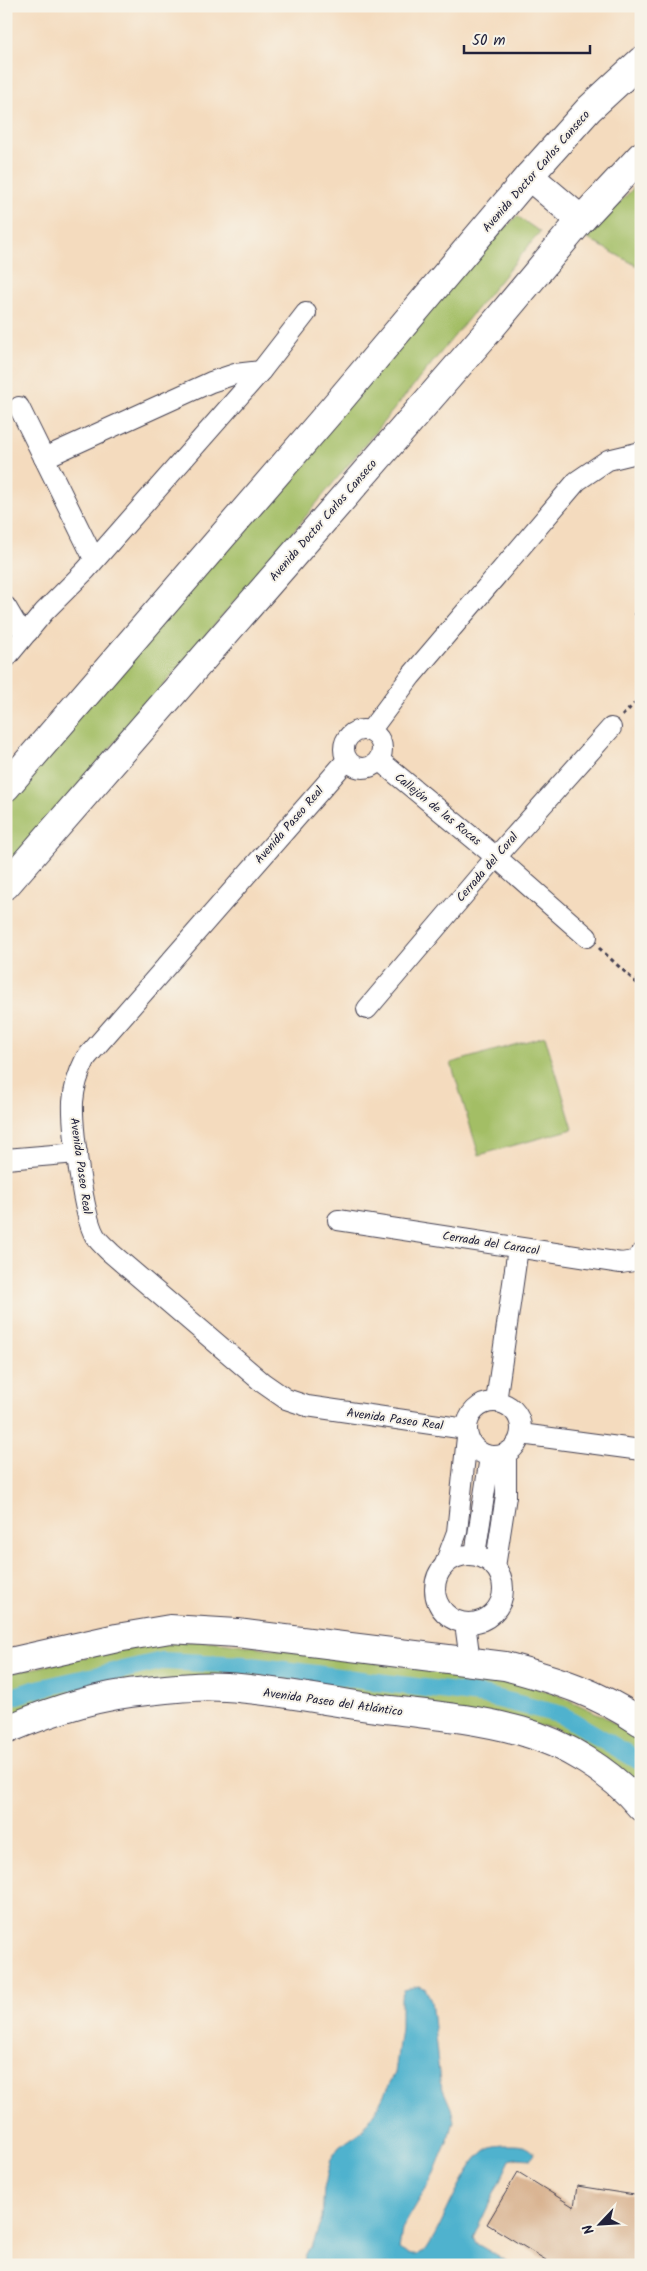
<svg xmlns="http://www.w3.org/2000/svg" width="647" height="2271" font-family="Kalam,sans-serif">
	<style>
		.green { fill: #a3be65; stroke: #627050 }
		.water { fill: #4fb2ce; stroke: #386a84 }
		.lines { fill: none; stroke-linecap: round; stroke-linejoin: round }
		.canal { stroke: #4fb2ce; stroke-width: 18 }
		.building { fill: #d2a47d }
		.street-casing { stroke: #423e4f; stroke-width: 22 }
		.secondary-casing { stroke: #423e4f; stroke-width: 30 }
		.primary-casing { stroke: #423e4f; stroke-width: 30 }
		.path { stroke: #423e4f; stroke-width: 3; stroke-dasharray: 4 4; stroke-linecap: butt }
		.street { stroke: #fff; stroke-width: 20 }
		.secondary { stroke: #fff; stroke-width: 28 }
		.primary { stroke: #fff; stroke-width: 28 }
		.labels { text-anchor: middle; stroke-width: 4; stroke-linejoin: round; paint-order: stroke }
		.street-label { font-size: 12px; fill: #22223b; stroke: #f7f3e8 }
	</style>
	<rect width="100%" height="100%" fill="#f7f3e8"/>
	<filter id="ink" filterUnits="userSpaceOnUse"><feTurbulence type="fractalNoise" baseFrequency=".02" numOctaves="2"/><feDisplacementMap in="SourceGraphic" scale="10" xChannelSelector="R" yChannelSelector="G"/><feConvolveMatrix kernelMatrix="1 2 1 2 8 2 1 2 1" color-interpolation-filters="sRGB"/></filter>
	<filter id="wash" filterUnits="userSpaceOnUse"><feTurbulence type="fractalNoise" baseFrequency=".0096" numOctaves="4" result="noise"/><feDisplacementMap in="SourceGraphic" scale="20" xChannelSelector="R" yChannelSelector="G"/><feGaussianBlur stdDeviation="1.12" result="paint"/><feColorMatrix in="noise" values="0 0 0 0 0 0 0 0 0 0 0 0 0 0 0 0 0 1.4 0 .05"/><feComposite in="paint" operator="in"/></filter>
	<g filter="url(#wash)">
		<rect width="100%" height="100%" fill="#f4dbbe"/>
		<g class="green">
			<path d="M641 180V268L586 238Z"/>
			<path d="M517 216 540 232 269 561 6 870V794L376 358Z"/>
			<path d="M545 1036 573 1129 479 1155 451 1063Z"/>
			<path d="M212 1641 517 1681 558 1695 601 1715 641 1741V1789L584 1743 551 1727 144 1687 6 1720V1674L159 1642Z"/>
		</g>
		<path class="water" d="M418 1986 425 1988 431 2000 440 2082 451 2108 454 2121 450 2135 431 2180 402 2229 399 2249C405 2253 413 2257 420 2254 426 2252 429 2245 432 2240 446 2217 466 2160 489 2148 495 2145 504 2145 511 2145 522 2145 529 2146 535 2154L531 2159 517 2158 510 2160 473 2238 477 2244 513 2265H303L307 2252 312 2247 322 2218 324 2188 331 2159 339 2147 362 2131 375 2112 395 2073 401 2028V1997L404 1990Z"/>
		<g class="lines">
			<path class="canal" d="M6 1699 33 1690 162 1661 245 1665 487 1696 562 1715 641 1762"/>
		</g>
		<g id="blocks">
			<path class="building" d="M518 2172 574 2207 577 2186 641 2196V2265H554L487 2224Z"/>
		</g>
	</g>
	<g filter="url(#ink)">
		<use href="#blocks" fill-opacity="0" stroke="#423e4f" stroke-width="1"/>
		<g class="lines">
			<g class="street-casing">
				<g id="street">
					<path d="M19 407 94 559"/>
					<path d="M44 458 211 382 235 374 261 371"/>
					<path d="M6 607 16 624 28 632"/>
					<path d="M6 658 44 612 86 570 261 371 306 313"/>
					<circle cx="363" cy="749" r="19"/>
					<path d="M370 731 411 676 577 481 608 460 641 452"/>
					<path d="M347 760 86 1058C79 1072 74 1086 73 1102 72 1128 83 1216 95 1236 99 1242 106 1248 111 1253L263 1383 286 1399 307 1406 466 1429"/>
					<path d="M379 760 496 857 587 937"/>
					<path d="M367 1009 496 857 611 728"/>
					<path d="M6 1159 77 1153"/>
					<path d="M338 1220 621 1263 634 1261 641 1254"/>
					<circle cx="494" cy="1429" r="27"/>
					<path d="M496 1402 518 1248"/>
					<path d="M521 1434 641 1450"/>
					<path d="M475 1555 490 1457"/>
					<circle cx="469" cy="1589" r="34"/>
					<path d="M445 1564 457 1532 467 1437"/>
					<path d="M495 1567 506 1496V1454"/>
					<path d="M465 1623 470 1661"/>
				</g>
			</g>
			<g class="secondary-casing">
				<g id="secondary">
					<path d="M529 176 581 220"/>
					<path d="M6 787 334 407 529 176 589 109 641 61"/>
					<path d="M6 885 484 336 581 220 641 156"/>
				</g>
			</g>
			<g class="primary-casing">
				<g id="primary">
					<path d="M6 1663 117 1638 170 1629 237 1633 505 1666C557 1680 596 1692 641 1722"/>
					<path d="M6 1730C50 1711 99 1695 147 1691 173 1688 201 1685 226 1687 276 1690 326 1701 376 1708 424 1714 474 1718 521 1731 564 1743 612 1772 641 1807"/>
				</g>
			</g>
			<g class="path">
				<path d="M641 605 636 611 635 618 641 622"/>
				<path d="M622 716 641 697"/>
				<path d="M599 948 641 987"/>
			</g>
			<use href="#street" class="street"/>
			<use href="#secondary" class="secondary"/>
			<use href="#primary" class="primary"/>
		</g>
	</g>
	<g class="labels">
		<g class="street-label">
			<text transform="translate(536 171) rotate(-49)" y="4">Avenida Doctor Carlos Canseco</text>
			<text transform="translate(323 520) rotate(-49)" y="4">Avenida Doctor Carlos Canseco</text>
			<text transform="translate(438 809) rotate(39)" y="4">Callejón de las Rocas</text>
			<text transform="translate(289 825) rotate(-49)" y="4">Avenida Paseo Real</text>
			<text transform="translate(487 867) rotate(-49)" y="4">Cerrada del Coral</text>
			<text transform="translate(81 1166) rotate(82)" y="4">Avenida Paseo Real</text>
			<text transform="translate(491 1243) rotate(9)" y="4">Cerrada del Caracol</text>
			<text transform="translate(395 1419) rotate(8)" y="4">Avenida Paseo Real</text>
			<text transform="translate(333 1702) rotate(8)" y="4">Avenida Paseo del Atlántico</text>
		</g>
	</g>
	<rect width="647" height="2271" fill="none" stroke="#f7f3e8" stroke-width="25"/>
	<g transform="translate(600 2224) rotate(245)" stroke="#f7f3e8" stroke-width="4" paint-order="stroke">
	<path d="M0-4L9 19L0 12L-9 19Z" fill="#22223b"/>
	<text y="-8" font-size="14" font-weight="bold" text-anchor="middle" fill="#22223b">N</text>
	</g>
	<path d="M464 45v8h126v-8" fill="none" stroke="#22223b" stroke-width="2.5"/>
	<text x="472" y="45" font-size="15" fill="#22223b" stroke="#f7f3e8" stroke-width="4" paint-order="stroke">50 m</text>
</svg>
